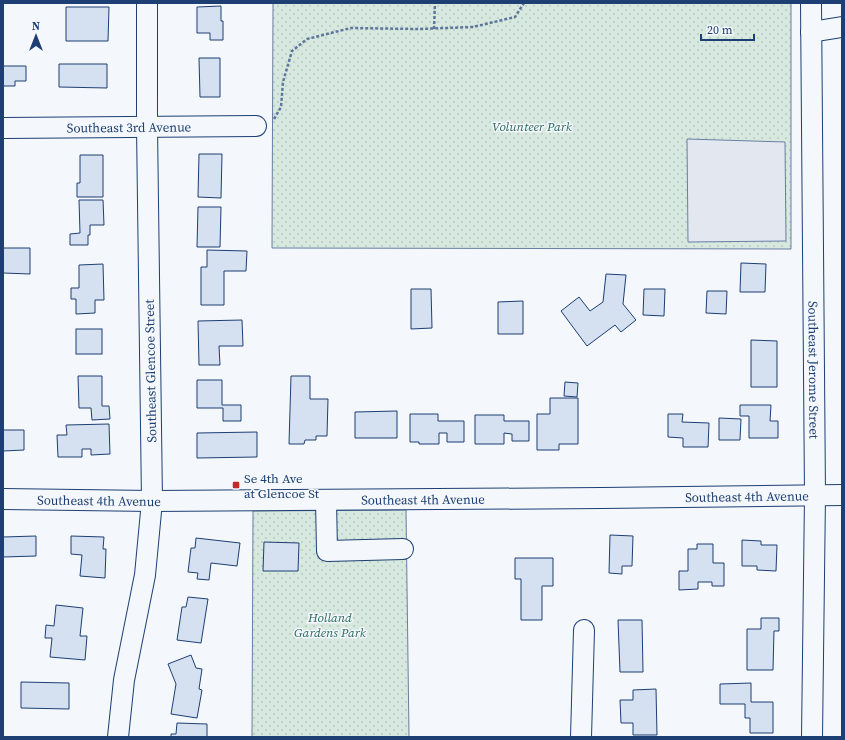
<svg xmlns="http://www.w3.org/2000/svg" width="845" height="740" font-family="'Source Serif 4',serif">
	<style>
		.park { fill: url(#park-dots); stroke: #687fa3 }
		.parking { fill: #e3e8f0; stroke: #687fa3 }
		.building { fill: #d5e0f0; stroke: #1d3f73 }
		.lines { fill: none; stroke-linecap: round; stroke-linejoin: round }
		.minor-casing { stroke: #1d3f73; stroke-width: 22 }
		.path { stroke: #5e769c; stroke-width: 2.5; stroke-dasharray: 3 2; stroke-linecap: butt }
		.minor { stroke: #f4f7fb; stroke-width: 20 }
		.poi-dot { fill: #c62828; stroke: #f4f7fb; stroke-width: 1.5 }
		.labels { text-anchor: middle; stroke-width: 3; stroke-linejoin: round; paint-order: stroke }
		.park-label { font-size: 13px; font-style: italic; fill: #2c6c60; stroke: #f4f7fb }
		.street-label { font-size: 13px; fill: #1d3f73; stroke: #f4f7fb }
		.poi-label { font-size: 13px; fill: #1d3f73; stroke: #f4f7fb; text-anchor: start }
	</style>
	<defs>
		<pattern id="park-dots" width="8" height="8" patternUnits="userSpaceOnUse"><rect width="8" height="8" fill="#d7e8df"/><path d="M2 2h.1M6 6h.1" fill="none" stroke="#b8c8c3" stroke-width="1.8" stroke-linecap="round"/></pattern>
	</defs>
	<rect width="100%" height="100%" fill="#f4f7fb"/>
	<g class="park">
		<path d="M273 3H791V249L272 248Z"/>
		<path d="M406 510 409 737H252L253 511Z"/>
	</g>
	<path class="parking" d="M687 139 785 142 786 241 688 242Z"/>
	<g class="building">
		<path d="M221 6V21H223V40H210V33H197V7Z"/>
		<path d="M66 7H109L108 41H66Z"/>
		<path d="M199 58H220V97H200Z"/>
		<path d="M59 64H107V88L59 87Z"/>
		<path d="M3 66H26V81H15V86H3Z"/>
		<path d="M199 154H222L221 198 198 197Z"/>
		<path d="M80 155H103V197H77V183H80Z"/>
		<path d="M79 200H103L104 225H90V235H88V245H70V234L80 233Z"/>
		<path d="M198 207H221L220 247H197Z"/>
		<path d="M3 248H30V274L3 273Z"/>
		<path d="M207 250 247 251 246 271H224V305H201V267H207Z"/>
		<path d="M741 263 766 264 765 292H740Z"/>
		<path d="M103 264 104 300H95V313L76 314V299H71V288H79V265Z"/>
		<path d="M606 274 626 275 623 304 636 320 621 332 615 325 587 346 561 311 579 297 590 311 603 302Z"/>
		<path d="M411 289H431L432 328 411 329Z"/>
		<path d="M644 289H665L664 316 643 315Z"/>
		<path d="M707 291H727L726 314 706 313Z"/>
		<path d="M523 301V334H498V302Z"/>
		<path d="M242 320 243 346H219L220 365H199L198 321Z"/>
		<rect x="76" y="329" width="26" height="25"/>
		<path d="M751 340 777 341V387H751Z"/>
		<path d="M78 376H102V406H109L110 419 92 420 91 408H79Z"/>
		<path d="M291 376H310V399H328L327 436H316V440H305L304 444H289Z"/>
		<path d="M197 380H222V405H241V421H223V408H197Z"/>
		<path d="M565 382 578 383 577 397 564 396Z"/>
		<path d="M550 398H578V444H559V450H537V414H550Z"/>
		<path d="M740 405H771L770 421H778V438H749V416H740Z"/>
		<path d="M397 411V438H355V412Z"/>
		<path d="M410 414H438V421H464V442H447V433H439V444H419V442H410Z"/>
		<path d="M668 414H683L682 422 709 423 708 447H683V438L668 437Z"/>
		<path d="M475 415H504V421H529V441H512V434L504 433V444H475Z"/>
		<path d="M719 418 741 419 740 440H719Z"/>
		<path d="M109 424 110 454 91 455V449H82V457H58L57 435H67L66 425Z"/>
		<path d="M3 430H24V450L3 451Z"/>
		<path d="M257 432V457L197 458V433Z"/>
		<path d="M610 535 633 536 632 566H622V574L609 573Z"/>
		<path d="M36 536V556L3 557V537Z"/>
		<path d="M71 536 104 537 103 549H106L105 578 80 576 82 555 71 554Z"/>
		<path d="M196 538 240 543 237 566 211 563 209 580 197 579 198 573 188 572 191 548H195Z"/>
		<path d="M742 540 761 541V545H777L776 571 757 570V566H742Z"/>
		<path d="M264 542 299 543 298 571H263Z"/>
		<path d="M697 544H713V563H724V586H712V582H698V589L679 590V571H688V549H697Z"/>
		<path d="M515 558H553V586H542V620H521V579H515Z"/>
		<path d="M188 597 208 599 201 643 177 640 182 607H186Z"/>
		<path d="M56 605 83 608 80 636H87L85 660 50 657 52 638H45L46 625 54 626Z"/>
		<path d="M761 618H779V631H774L773 670H747V629H761Z"/>
		<path d="M618 620H642L643 672H620Z"/>
		<path d="M191 655 196 668 202 669 199 689 202 690 197 718 171 714 176 684 168 664Z"/>
		<path d="M21 682 69 683V709L21 708Z"/>
		<path d="M751 683V702H773V733H750V718H745V704H720V684Z"/>
		<path d="M656 689 657 735H633V723H621L620 700H633V690Z"/>
		<path d="M177 723 207 724V737H171V734H176Z"/>
	</g>
	<g class="lines">
		<g class="minor-casing">
			<g id="minor">
				<path id="s1" d="M811 3 815 495 812 737"/>
				<path d="M811 32 842 27"/>
				<path id="s2" d="M3 128 256 126"/>
				<path id="s3" d="M3 499 152 501 602 498 842 495"/>
				<path d="M326 500 327 551 403 549"/>
				<path d="M118 737 124 680 145 575 152 501 147 127V3"/>
				<path d="M581 737 584 630"/>
			</g>
		</g>
		<g class="path">
			<path d="M434 29 435 3"/>
			<path d="M274 119 281 107 283 82 292 51 307 39 351 28 418 29 473 27 515 17 524 3"/>
		</g>
		<use href="#minor" class="minor"/>
	</g>
	<rect class="poi-dot" x="232" y="481" width="8" height="8" rx="2"/>
	<g class="labels">
		<g class="park-label">
			<text x="532" y="131">Volunteer Park</text>
			<text x="330" y="622">Holland<tspan x="330" dy="15">Gardens Park</tspan></text>
		</g>
		<g class="street-label">
			<text dy="5" stroke="none"><textPath href="#s2" startOffset="126">Southeast 3rd Avenue</textPath></text>
			<text dy="5" stroke="none"><textPath href="#s1" startOffset="367">Southeast Jerome Street</textPath></text>
			<text transform="translate(150 371) rotate(-91)" y="5">Southeast Glencoe Street</text>
			<text dy="5" stroke="none"><textPath href="#s3" startOffset="744">Southeast 4th Avenue</textPath></text>
			<text dy="5" stroke="none"><textPath href="#s3" startOffset="420">Southeast 4th Avenue</textPath></text>
			<text dy="5" stroke="none"><textPath href="#s3" startOffset="96">Southeast 4th Avenue</textPath></text>
		</g>
		<g class="poi-label">
			<text x="244" y="483">Se 4th Ave<tspan x="244" dy="15">at Glencoe St</tspan></text>
		</g>
	</g>
	<rect width="845" height="740" fill="none" stroke="#1d3f73" stroke-width="8"/>
	<g transform="translate(36 36)" stroke="#f4f7fb" stroke-width="3" paint-order="stroke">
	<path d="M0-3L7 15L0 10L-7 15Z" fill="#1d3f73"/>
	<text y="-6" font-size="11" font-weight="bold" text-anchor="middle" fill="#1d3f73">N</text>
	</g>
	<path d="M701 34v6h53v-6" fill="none" stroke="#1d3f73" stroke-width="2"/>
	<text x="707" y="34" font-size="12" fill="#1d3f73" stroke="#f4f7fb" stroke-width="3" paint-order="stroke">20 m</text>
</svg>
